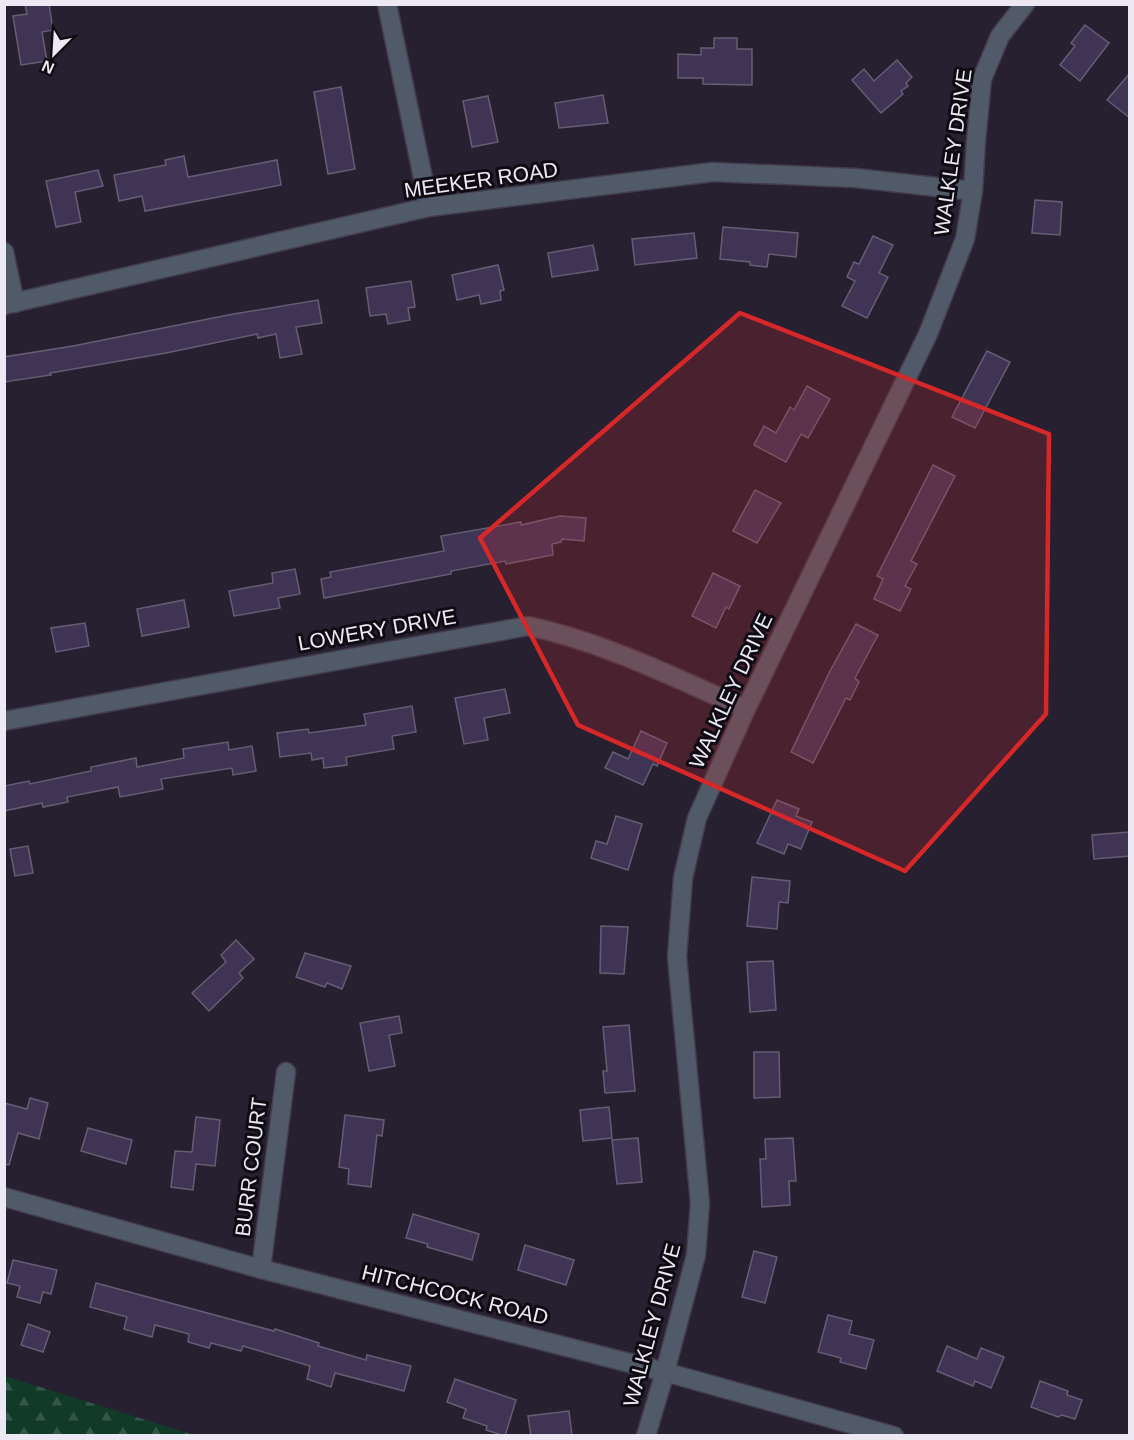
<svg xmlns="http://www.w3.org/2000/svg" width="1134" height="1440" font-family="Helvetica,sans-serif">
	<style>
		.forest { fill: url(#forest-firs) }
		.building { fill: #403455; stroke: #655e73; stroke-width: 1.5 }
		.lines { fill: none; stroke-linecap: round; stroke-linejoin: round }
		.street-casing { stroke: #423c4c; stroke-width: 21 }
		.street { stroke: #505a68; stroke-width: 18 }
		.marked { fill: #d62828; fill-opacity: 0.2; stroke: #d62828; stroke-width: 4.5; stroke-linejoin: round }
		.labels { text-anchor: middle; stroke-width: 6; stroke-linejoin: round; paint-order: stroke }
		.street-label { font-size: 21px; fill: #ece8f4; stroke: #0e0b13 }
	</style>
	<defs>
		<pattern id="forest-firs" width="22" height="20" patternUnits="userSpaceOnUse" patternTransform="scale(1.5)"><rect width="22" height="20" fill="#113a29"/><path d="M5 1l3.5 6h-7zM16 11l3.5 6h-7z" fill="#345649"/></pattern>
	</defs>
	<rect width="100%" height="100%" fill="#262031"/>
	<path class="forest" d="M4 1376H5L194 1435H5Z"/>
	<g class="building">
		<path d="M25 4H49L53 30 42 32 47 61 21 65 13 16 27 14Z"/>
		<path d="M1085 25 1109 43 1080 81 1060 65 1075 46 1071 43Z"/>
		<path d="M714 38H737V49H752V85L703 84V78H678V54L701 55V48H714Z"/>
		<path d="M897 60 912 77 906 83 908 86 901 91 903 94 881 113 852 80 864 69 874 81Z"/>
		<path d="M1130 73V118L1107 100Z"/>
		<path d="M341 87 355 169 328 174 314 92Z"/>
		<path d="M603 95 608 123 559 128 555 103Z"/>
		<path d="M488 96 498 142 472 147 463 101Z"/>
		<path d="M184 156 188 177 277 160 281 185 145 211 142 196 119 201 114 175 166 165 165 160Z"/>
		<path d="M98 170 103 186 75 192 81 222 56 227 46 181Z"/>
		<path d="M1035 200 1062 202 1060 235 1032 233Z"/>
		<path d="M723 227 798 233 796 257 769 254 767 267 750 265V262L720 259Z"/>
		<path d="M694 233 697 258 635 265 632 239Z"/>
		<path d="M873 236 893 245 879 273 888 277 867 318 842 306 855 281 847 277 854 262 859 264Z"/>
		<path d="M593 245 598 270 552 277 548 253Z"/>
		<path d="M498 265 504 290 500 291 501 300 481 304 479 295 457 300 452 275Z"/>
		<path d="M411 281 415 307 408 308 410 320 388 324 386 314 370 316 366 288Z"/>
		<path d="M318 300 322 323 296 327 302 354 280 358 276 334 258 338 257 334 166 353 50 373 51 375 4 382V357L73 346 228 315Z"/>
		<path d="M987 351 1010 362 975 428 952 417Z"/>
		<path d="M807 386 830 399 808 438 801 434 786 462 754 445 764 426 776 433 790 407 794 410Z"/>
		<path d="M933 465 955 476 911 561 917 564 905 586 911 589 900 611 874 599 883 579 877 576Z"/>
		<path d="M755 490 781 503 757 543 733 531Z"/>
		<path d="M560 516 586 518 584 541 562 539 561 542 552 544 553 555 506 564 505 561 451 571V574L324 598 321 579 331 577 330 572 444 551 441 536 521 522V525Z"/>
		<path d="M295 569 300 594 278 598 280 608 234 616 229 591 273 583 272 573Z"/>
		<path d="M713 573 740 586 729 609 726 607 716 628 692 616Z"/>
		<path d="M184 600 189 627 142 636 137 609Z"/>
		<path d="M85 623 89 646 56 652 51 628Z"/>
		<path d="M856 624 878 635 855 678 859 682 850 700 846 698 813 763 791 752 830 671Z"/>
		<path d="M505 689 510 713 484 718 488 740 464 744 455 698Z"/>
		<path d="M412 706 416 732 392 736 394 749 346 757 347 765 324 768 323 758 312 760 311 753 280 757 277 733 308 729 309 733 366 725 364 714Z"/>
		<path d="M641 731 667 743 657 766 653 764 643 785 605 768 613 752 628 759Z"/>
		<path d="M228 742 229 750 252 746 256 771 233 775 232 768 161 779 163 789 120 797 118 787 67 797 68 802 43 807 42 803 4 811V786L29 781 30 784 91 771V767L136 758 137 767 184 758 183 749Z"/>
		<path d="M777 800 799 809 796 816 812 822 801 849 788 844 784 854 757 843Z"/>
		<path d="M616 816 642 824 628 870 591 858 596 841 607 844Z"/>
		<path d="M1130 832V856L1094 859 1092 835Z"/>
		<path d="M28 846 33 873 15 876 10 849Z"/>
		<path d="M752 877 790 881 788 903 779 902 777 929 747 926Z"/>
		<path d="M601 926 628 927 624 974 600 973Z"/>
		<path d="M236 940 254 959 239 973 243 978 209 1011 192 993 226 962 221 955Z"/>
		<path d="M305 953 351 966 342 989 327 983 325 987 296 977Z"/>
		<path d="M773 961 776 1010 750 1012 747 962Z"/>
		<path d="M399 1016 402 1033 389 1035 395 1066 369 1071 360 1023Z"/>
		<path d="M629 1025 635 1091 605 1093 603 1071H607L603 1027Z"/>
		<path d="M754 1052H779L780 1097 754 1098Z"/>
		<path d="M30 1098 48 1103 39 1139 18 1133 9 1165 4 1164V1103L27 1109Z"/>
		<path d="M609 1107 612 1138 583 1141 580 1110Z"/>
		<path d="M345 1115 384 1120 382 1136 377 1135 371 1187 348 1184 349 1169 339 1167Z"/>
		<path d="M196 1117 220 1120 215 1166 196 1164 193 1190 171 1187 175 1151 192 1152Z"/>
		<path d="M88 1128 132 1140 126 1164 81 1151Z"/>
		<path d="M638 1138 642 1182 617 1184 612 1140Z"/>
		<path d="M793 1138 796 1181H789L790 1205 762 1207 760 1159H766L765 1139Z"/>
		<path d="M413 1214 479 1234 472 1260 427 1247 428 1244 406 1238Z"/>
		<path d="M525 1245 574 1260 566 1285 518 1270Z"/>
		<path d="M754 1251 777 1257 765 1303 742 1297Z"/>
		<path d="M13 1260 57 1270 51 1294 43 1292 40 1303 17 1297 20 1286 7 1283Z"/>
		<path d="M96 1283 274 1331 275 1329 319 1343 318 1346 366 1360 367 1355 411 1366 404 1391 335 1373 331 1387 307 1379 310 1366 243 1346 241 1351 211 1343 209 1348 188 1342 189 1334 155 1325 152 1337 124 1329 127 1317 90 1307Z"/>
		<path d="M828 1315 852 1321 849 1334 874 1340 866 1369 840 1362 841 1358 818 1352Z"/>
		<path d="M28 1324 50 1332 43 1352 21 1345Z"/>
		<path d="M947 1346 977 1359 981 1348 1004 1357 991 1388 975 1381 973 1386 937 1371Z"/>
		<path d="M455 1379 516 1400 505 1436 486 1430 487 1426 463 1418 466 1409 447 1402Z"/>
		<path d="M1040 1381 1068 1391 1067 1395 1082 1400 1075 1419 1062 1415 1058 1417 1031 1407Z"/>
		<path d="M569 1411 572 1436H531L528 1416Z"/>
	</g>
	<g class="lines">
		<g class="street-casing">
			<g id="street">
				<path d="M387 4 429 207"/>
				<path d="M4 252 15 303"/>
				<path d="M4 305 429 207 713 172 855 178 973 191"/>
				<path d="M4 721 528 626C604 642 675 678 746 709"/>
				<path d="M4 1197 261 1269 665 1372 894 1436"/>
				<path d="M261 1269 286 1072"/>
				<path d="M646 1436 665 1372 696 1255 700 1203 677 957 683 878 697 818 746 709 928 334 965 239 973 191 976 141 982 79 1000 36 1025 4"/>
			</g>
		</g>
		<use href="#street" class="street"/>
	</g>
	<path class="marked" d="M740 313 1049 434 1046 714 905 871 578 725 480 538Z"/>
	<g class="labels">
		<g class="street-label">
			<text transform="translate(953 152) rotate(-82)" y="7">WALKLEY DRIVE</text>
			<text transform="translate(481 180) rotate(-8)" y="7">MEEKER ROAD</text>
			<text transform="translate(377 630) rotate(-10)" y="7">LOWERY DRIVE</text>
			<text transform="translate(731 691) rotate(-65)" y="7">WALKLEY DRIVE</text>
			<text transform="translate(251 1167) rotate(-83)" y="7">BURR COURT</text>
			<text transform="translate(455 1295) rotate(14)" y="7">HITCHCOCK ROAD</text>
			<text transform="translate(652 1325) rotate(-75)" y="7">WALKLEY DRIVE</text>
		</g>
	</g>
	<rect width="1134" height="1440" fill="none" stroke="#ece8f4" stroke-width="12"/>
	<g transform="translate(54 54) rotate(204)" stroke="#0e0b13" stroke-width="4.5" paint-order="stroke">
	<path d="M0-4.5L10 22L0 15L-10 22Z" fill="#ece8f4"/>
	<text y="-9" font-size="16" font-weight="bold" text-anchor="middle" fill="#ece8f4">N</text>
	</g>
</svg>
